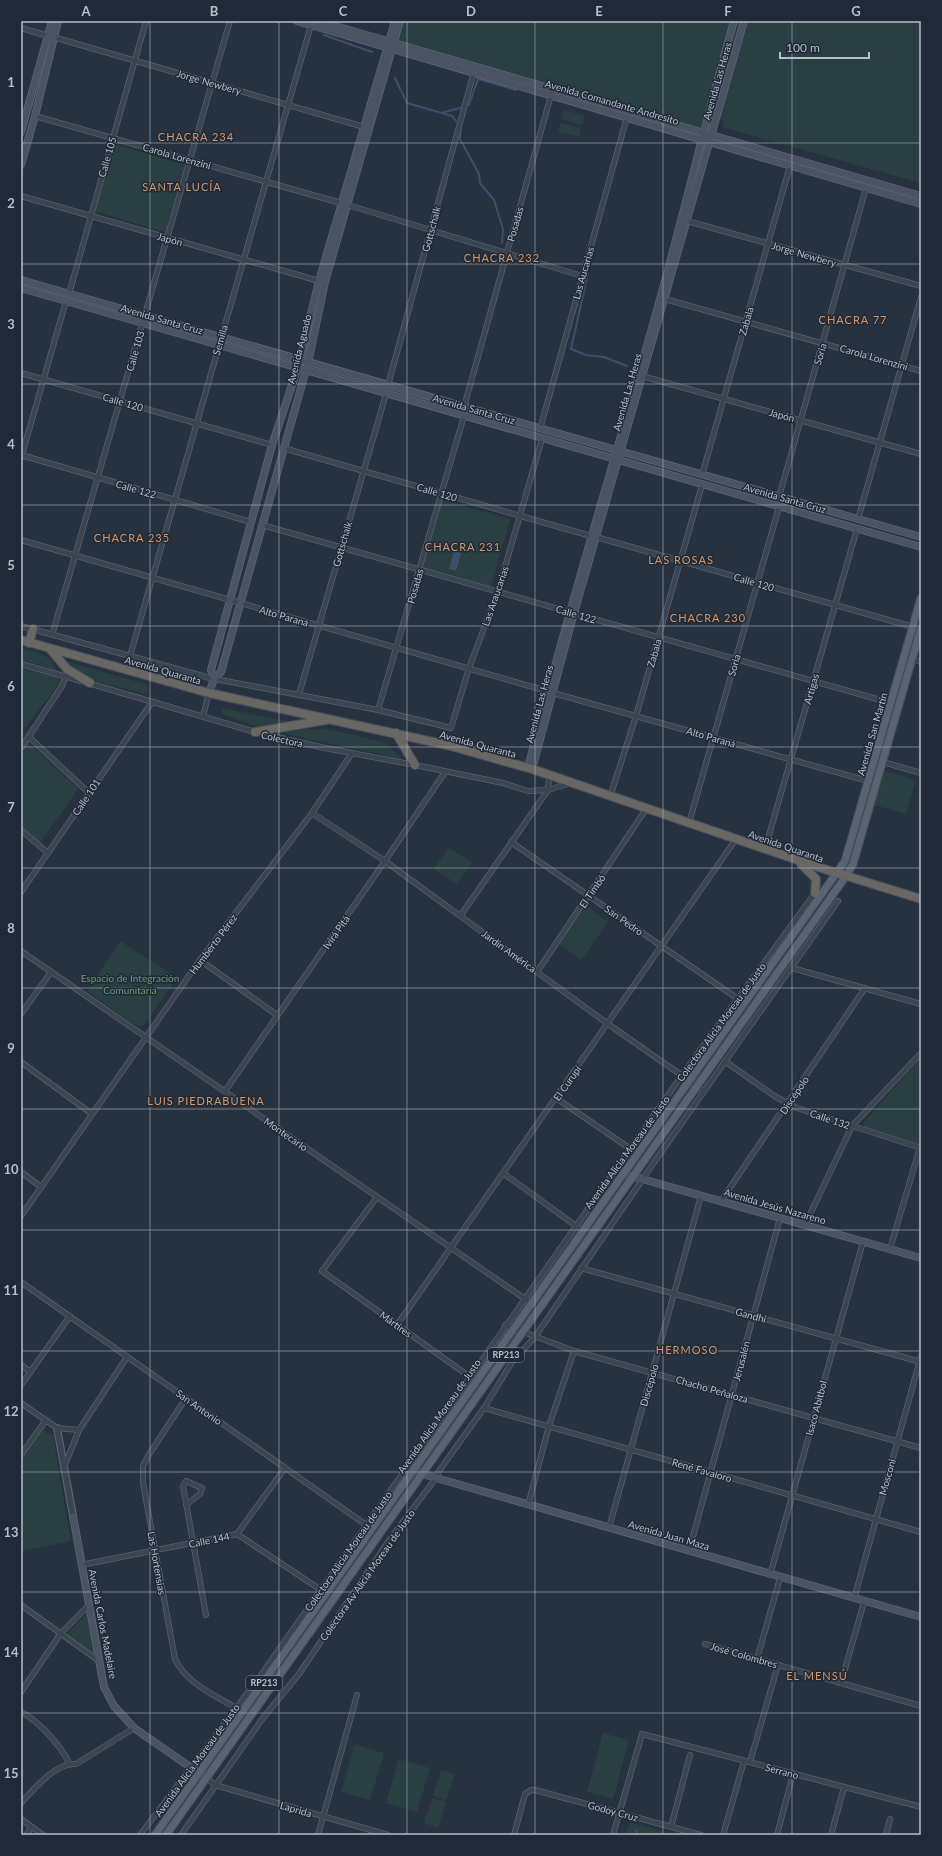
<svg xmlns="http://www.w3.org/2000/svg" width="942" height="1856" font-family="Lato,sans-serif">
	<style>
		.green { fill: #293f42 }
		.water { fill: #3d4f6a }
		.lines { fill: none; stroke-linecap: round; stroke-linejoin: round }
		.stream { stroke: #3d4f6a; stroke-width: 2 }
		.minor-casing { stroke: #59626e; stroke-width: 6 }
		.tertiary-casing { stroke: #59626e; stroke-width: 8 }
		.secondary-casing { stroke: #59626e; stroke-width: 8 }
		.primary-casing { stroke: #454d5a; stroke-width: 9 }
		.trunk-casing { stroke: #464f5c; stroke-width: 10 }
		.minor { stroke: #3b4451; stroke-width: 4.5 }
		.tertiary { stroke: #3b4451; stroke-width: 5.5 }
		.secondary { stroke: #495364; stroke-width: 6 }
		.primary { stroke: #596371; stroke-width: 7 }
		.trunk { stroke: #686764; stroke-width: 8 }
		.grid { fill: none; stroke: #b8bfcb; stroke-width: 1; stroke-opacity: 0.55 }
		.labels { text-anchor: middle; stroke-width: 3; stroke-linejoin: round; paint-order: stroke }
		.shield { fill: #202937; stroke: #8a929f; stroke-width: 1 }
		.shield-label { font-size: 9px; font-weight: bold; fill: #b8bfcb }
		.street-label { font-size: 10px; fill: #b8bfcb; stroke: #202937 }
		.park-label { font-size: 10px; fill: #6f9c79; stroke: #202937 }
		.neighbourhood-label { font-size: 11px; letter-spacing: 1px; fill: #d59869; stroke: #202937 }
		.neatline { fill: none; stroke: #b8bfcb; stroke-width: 1.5 }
		.grid-label { font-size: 13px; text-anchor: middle; font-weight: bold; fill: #b8bfcb }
	</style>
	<rect width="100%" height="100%" fill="#273241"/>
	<g class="green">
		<path d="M401 21H921V183L722 127 724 120 708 116 703 130 395 40Z"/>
		<path d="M564 110 585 116 582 125 561 119Z"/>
		<path d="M561 123 581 128 579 137 558 132Z"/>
		<path d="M114 144 185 165 165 232 94 211Z"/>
		<path d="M442 500 510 519 491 587 423 568Z"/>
		<path d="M21 648C36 653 51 653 56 670L21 660Z"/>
		<path d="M68 662 145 684 149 688 146 694 88 679 67 665Z"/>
		<path d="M21 668 58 678 60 682 21 733Z"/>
		<path d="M221 708 296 723 263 728 223 715Z"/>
		<path d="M328 729 383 742 403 759 285 734V731Z"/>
		<path d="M26 741 78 789 40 843 21 828V747Z"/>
		<path d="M886 771 916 780 906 814 874 805 882 775Z"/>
		<path d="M448 848 472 862 457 884 434 869Z"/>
		<path d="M586 906 608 922 581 960 558 943Z"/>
		<path d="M120 941 177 978 143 1026 135 1025 87 991Z"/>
		<path d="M921 1058V1145L865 1128 863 1123Z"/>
		<path d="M43 1430 53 1436 71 1541 21 1551V1461Z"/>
		<path d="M89 1611 96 1657 65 1636Z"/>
		<path d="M603 1733 629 1740 613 1799 587 1792Z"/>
		<path d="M354 1744 384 1753 370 1800 341 1792Z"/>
		<path d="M399 1759 430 1768 417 1812 386 1803Z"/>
		<path d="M441 1770 455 1774 446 1800 433 1796Z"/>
		<path d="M432 1798 446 1802 438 1828 424 1823Z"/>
		<path d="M630 1822 676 1835H626Z"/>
	</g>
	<path class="water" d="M454 551 461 553 456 571 449 569Z"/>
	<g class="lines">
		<g class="stream">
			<path d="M324 35 372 52"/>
			<path d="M395 78 407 103 452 116 456 121"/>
			<path d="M469 105 478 79 516 90"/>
			<path d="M441 113 460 108"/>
			<path d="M461 129 460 139 479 174 480 183 494 200 503 229 502 243"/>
			<path d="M586 270 588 273 571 349 586 355 604 357 627 366"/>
			<path d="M636 1830 638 1835"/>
		</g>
		<g class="minor-casing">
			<g id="minor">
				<path d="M21 28 48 36"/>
				<path d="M53 37 364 127"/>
				<path d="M35 116 341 203"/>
				<path d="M21 196 319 281"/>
				<path d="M348 205 582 276"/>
				<path d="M687 221 921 286"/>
				<path d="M69 294 146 21"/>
				<path d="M665 299 921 371"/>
				<path d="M21 373 272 445"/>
				<path d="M642 376 921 454"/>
				<path d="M388 385 474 72"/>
				<path d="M464 407 553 88"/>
				<path d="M540 429 627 117"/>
				<path d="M283 448 591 536"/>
				<path d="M21 455 251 522"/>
				<path d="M21 458 66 301"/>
				<path d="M702 475 790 166"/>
				<path d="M779 497 866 188"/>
				<path d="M858 519 921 297"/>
				<path d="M262 525 891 703"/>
				<path d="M596 537 913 627"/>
				<path d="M21 540 547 691"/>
				<path d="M21 626 210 678 378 710 451 728 469 668 498 591 542 439"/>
				<path d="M52 635 230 21"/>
				<path d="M130 656 311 25"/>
				<path d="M912 659 921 662"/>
				<path d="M21 664 81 681"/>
				<path d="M88 683 255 732 325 748 415 765 503 783 528 791 548 790 570 783"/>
				<path d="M553 693 868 781"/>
				<path d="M299 694 386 394"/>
				<path d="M378 710 464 416"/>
				<path d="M203 716 209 693"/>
				<path d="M29 737 89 793"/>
				<path d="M21 748 62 686 66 676"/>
				<path d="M883 762 921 773"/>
				<path d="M610 797 636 716 702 485"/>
				<path d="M312 813 385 861 608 1024 704 1091"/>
				<path d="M689 823 779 507"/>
				<path d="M21 830 48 853"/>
				<path d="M511 842 738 999"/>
				<path d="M765 849 857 529"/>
				<path d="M21 892 152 702"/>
				<path d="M461 915 548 790 549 776"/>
				<path d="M21 951 531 1303"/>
				<path d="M200 960 277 1015"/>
				<path d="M792 968 921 1004"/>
				<path d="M537 972 646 809"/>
				<path d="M21 1014 51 972"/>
				<path d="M21 1062 92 1114"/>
				<path d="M726 1062 776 1097 797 1108 921 1148"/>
				<path d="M225 1091 385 861 445 772"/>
				<path d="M556 1098 638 1154"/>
				<path d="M21 1172 41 1187"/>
				<path d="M503 1173 583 1231"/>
				<path d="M377 1197 322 1271 470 1377"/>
				<path d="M721 1201 865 988"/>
				<path d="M21 1216 200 960 312 813 352 753"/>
				<path d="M805 1225 852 1126 921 1053"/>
				<path d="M890 1249 920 1147"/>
				<path d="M581 1268 921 1362"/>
				<path d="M21 1282 379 1534"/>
				<path d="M397 1325 736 839"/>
				<path d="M505 1325 574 1351 921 1448"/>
				<path d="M21 1365 31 1372"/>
				<path d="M21 1385 70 1316"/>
				<path d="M186 1398 148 1456 143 1466V1483L175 1659C186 1683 214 1695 236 1708"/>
				<path d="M21 1403 57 1428 79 1430"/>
				<path d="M484 1408 921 1532"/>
				<path d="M21 1455 46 1420"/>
				<path d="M64 1467 79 1430 127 1357"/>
				<path d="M186 1505 200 1494 202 1488 186 1481 183 1486 206 1615"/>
				<path d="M528 1505 549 1426 574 1351"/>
				<path d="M609 1528 701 1196"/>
				<path d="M237 1534 285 1468"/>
				<path d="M689 1551 780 1218"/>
				<path d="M81 1565 237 1534 321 1590"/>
				<path d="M770 1575 863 1242"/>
				<path d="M854 1599 921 1356"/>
				<path d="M21 1605 99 1661"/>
				<path d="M705 1644 921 1706"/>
				<path d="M757 1659 780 1578"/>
				<path d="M841 1683 864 1602"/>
				<path d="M21 1692 61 1633 89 1605"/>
				<path d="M21 1712C38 1720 61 1746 69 1763"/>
				<path d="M750 1762 778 1665"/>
				<path d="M206 1778 215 1785 388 1835"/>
				<path d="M21 1803C34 1789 56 1762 76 1764L134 1728"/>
				<path d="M21 1819 43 1835"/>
				<path d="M671 1827 690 1755"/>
				<path d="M26 1835 32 1827"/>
				<path d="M140 1835 259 1678 682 1075 815 893"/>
				<path d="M181 1835 263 1718 299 1674 390 1539 436 1478 439 1471 484 1408 512 1362 535 1337 655 1161 838 901"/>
				<path d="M318 1835 357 1695"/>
				<path d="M514 1835 525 1794 531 1790H535L701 1835"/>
				<path d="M613 1835 642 1734 921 1807"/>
				<path d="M723 1835 744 1761"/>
				<path d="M777 1835 793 1774"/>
				<path d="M831 1835 844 1787"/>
				<path d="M886 1835 890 1819"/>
			</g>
		</g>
		<g class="tertiary-casing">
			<path id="tertiary" d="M57 1428 73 1516"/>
		</g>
		<g class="secondary-casing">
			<g id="secondary">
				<path d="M297 21 921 204"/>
				<path d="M318 21 921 196"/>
				<path d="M21 132 52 21"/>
				<path d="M21 165 35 116 58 21"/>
				<path d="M21 280 921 537"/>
				<path d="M21 288 921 547"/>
				<path d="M214 679 211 670 272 445 299 364 319 281 395 21"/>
				<path d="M209 693 214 679 221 672 308 363 325 282 400 21"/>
				<path d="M528 768C567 612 616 458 659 303 685 209 707 115 734 21"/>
				<path d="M532 769 574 613 744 21"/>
				<path d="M617 1169 628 1175 921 1258"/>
				<path d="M412 1471 921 1617"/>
				<path d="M73 1516 104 1687 114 1706 134 1728 206 1778"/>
			</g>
		</g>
		<g class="primary-casing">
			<g id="primary">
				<path d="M155 1835 845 861 921 598"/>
				<path d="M166 1835 846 876 853 864 921 628"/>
			</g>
		</g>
		<g class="trunk-casing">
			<g id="trunk">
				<path d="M21 640 209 693 447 745 532 769 821 868 921 899"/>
				<path d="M29 643 33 629"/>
				<path d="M50 649 67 669 90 683"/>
				<path d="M255 732 326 720"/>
				<path d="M396 733 415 765"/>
				<path d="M801 864 816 879 815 893"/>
			</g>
		</g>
		<use href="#minor" class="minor"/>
		<use href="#tertiary" class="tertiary"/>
		<use href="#secondary" class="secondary"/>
		<use href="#primary" class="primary"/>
		<use href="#trunk" class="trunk"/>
	</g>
	<path class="grid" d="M150 21V1835M279 21V1835M407 21V1835M535 21V1835M663 21V1835M792 21V1835M21 143H921M21 264H921M21 384H921M21 505H921M21 626H921M21 747H921M21 868H921M21 988H921M21 1109H921M21 1230H921M21 1351H921M21 1472H921M21 1592H921M21 1713H921"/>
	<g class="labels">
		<g class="shield">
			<rect x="488" y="1348" width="36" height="14" rx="3"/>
			<rect x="246" y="1676" width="36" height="14" rx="3"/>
		</g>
		<g class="shield-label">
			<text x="506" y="1358">RP213</text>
			<text x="264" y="1686">RP213</text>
		</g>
		<g class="street-label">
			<text transform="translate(717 81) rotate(-74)" y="4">Avenida Las Heras</text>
			<text transform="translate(209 82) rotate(16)" y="4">Jorge Newbery</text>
			<text transform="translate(612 102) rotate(16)" y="4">Avenida Comandante Andresito</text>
			<text transform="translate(177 156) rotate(16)" y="4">Carola Lorenzini</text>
			<text transform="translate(107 157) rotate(-74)" y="4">Calle 105</text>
			<text transform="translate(515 224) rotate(-74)" y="4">Posadas</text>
			<text transform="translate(431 229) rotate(-75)" y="4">Gottschalk</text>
			<text transform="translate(170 239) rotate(16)" y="4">Japón</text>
			<text transform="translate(804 254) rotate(16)" y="4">Jorge Newbery</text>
			<text transform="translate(583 273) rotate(-74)" y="4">Las Aucarias</text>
			<text transform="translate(162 319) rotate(16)" y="4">Avenida Santa Cruz</text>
			<text transform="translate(746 321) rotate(-74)" y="4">Zabala</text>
			<text transform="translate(220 340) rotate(-74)" y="4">Semilla</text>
			<text transform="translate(299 349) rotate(-76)" y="4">Avenida Aguado</text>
			<text transform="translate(135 351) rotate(-74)" y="4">Calle 103</text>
			<text transform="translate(820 354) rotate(-73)" y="4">Soria</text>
			<text transform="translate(874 357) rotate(16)" y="4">Carola Lorenzini</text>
			<text transform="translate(627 392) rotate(-74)" y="4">Avenida Las Heras</text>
			<text transform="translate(123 402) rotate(16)" y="4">Calle 120</text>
			<text transform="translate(474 409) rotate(16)" y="4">Avenida Santa Cruz</text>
			<text transform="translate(782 415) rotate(15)" y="4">Japón</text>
			<text transform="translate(136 489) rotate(16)" y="4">Calle 122</text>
			<text transform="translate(437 492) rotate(16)" y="4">Calle 120</text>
			<text transform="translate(785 498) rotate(16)" y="4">Avenida Santa Cruz</text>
			<text transform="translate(342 544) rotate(-74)" y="4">Gottschalk</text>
			<text transform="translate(754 582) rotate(16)" y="4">Calle 120</text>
			<text transform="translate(415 586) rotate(-74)" y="4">Posadas</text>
			<text transform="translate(495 596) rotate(-71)" y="4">Las Araucarias</text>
			<text transform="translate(576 614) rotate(16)" y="4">Calle 122</text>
			<text transform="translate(284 616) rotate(16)" y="4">Alto Paraná</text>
			<text transform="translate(654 653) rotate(-74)" y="4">Zabala</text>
			<text transform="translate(734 665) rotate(-74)" y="4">Soria</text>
			<text transform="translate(163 670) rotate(16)" y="4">Avenida Quaranta</text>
			<text transform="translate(811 689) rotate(-74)" y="4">Artigas</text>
			<text transform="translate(539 704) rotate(-75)" y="4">Avenida Las Heras</text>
			<text transform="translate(872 734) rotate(-74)" y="4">Avenida San Martín</text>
			<text transform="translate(711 737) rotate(16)" y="4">Alto Paraná</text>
			<text transform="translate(282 739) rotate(13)" y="4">Colectora</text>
			<text transform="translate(478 744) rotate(15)" y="4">Avenida Quaranta</text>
			<text transform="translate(86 797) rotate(-56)" y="4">Calle 101</text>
			<text transform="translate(786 846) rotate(19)" y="4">Avenida Quaranta</text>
			<text transform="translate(592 891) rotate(-56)" y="4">El Timbó</text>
			<text transform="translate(624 920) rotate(35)" y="4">San Pedro</text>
			<text transform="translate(336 932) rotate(-55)" y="4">Ivirá Pitá</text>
			<text transform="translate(213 944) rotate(-53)" y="4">Humberto Pérez</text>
			<text transform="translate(509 951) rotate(36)" y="4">Jardín América</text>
			<text transform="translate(721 1022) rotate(-54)" y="4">Colectora Alicia Moreau de Justo</text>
			<text transform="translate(567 1083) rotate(-55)" y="4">El Curupí</text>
			<text transform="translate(794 1095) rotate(-56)" y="4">Discépolo</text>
			<text transform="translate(830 1119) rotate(18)" y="4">Calle 132</text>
			<text transform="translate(286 1134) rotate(35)" y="4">Montecarlo</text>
			<text transform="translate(627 1152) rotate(-54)" y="4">Avenida Alicia Moreau de Justo</text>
			<text transform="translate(775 1206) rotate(16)" y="4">Avenida Jesús Nazareno</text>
			<text transform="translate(751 1315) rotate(15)" y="4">Gandhi</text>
			<text transform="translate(396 1324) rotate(36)" y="4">Mártires</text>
			<text transform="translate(741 1361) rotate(-75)" y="4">Jerusalén</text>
			<text transform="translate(649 1385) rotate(-74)" y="4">Discépolo</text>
			<text transform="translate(712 1389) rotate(16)" y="4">Chacho Peñaloza</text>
			<text transform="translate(199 1407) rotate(35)" y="4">San Antonio</text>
			<text transform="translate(816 1408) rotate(-75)" y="4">Isaco Abitbol</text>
			<text transform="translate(439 1416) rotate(-55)" y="4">Avenida Alicia Moreau de Justo</text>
			<text transform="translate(702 1470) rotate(16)" y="4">René Favaloro</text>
			<text transform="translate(887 1477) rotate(-74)" y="4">Mosconi</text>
			<text transform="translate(669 1535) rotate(16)" y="4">Avenida Juan Maza</text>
			<text transform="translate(209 1540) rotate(-12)" y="4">Calle 144</text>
			<text transform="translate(348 1551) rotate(-55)" y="4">Colectora Alicia Moreau de Justo</text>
			<text transform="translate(157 1563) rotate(80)" y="4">Las Hortensias</text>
			<text transform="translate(367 1575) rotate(-55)" y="4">Colectora Av Alicia Moreau de Justo</text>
			<text transform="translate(103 1624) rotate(79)" y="4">Avenida Carlos Madelaire</text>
			<text transform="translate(744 1655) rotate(16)" y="4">José Colombres</text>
			<text transform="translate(197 1760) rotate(-54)" y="4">Avenida Alicia Moreau de Justo</text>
			<text transform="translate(782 1771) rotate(15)" y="4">Serrano</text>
			<text transform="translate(296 1809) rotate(16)" y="4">Laprida</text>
			<text transform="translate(613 1811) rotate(15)" y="4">Godoy Cruz</text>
		</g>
		<g class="park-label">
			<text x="130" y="982">Espacio de Integración<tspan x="130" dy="12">Comunitaria</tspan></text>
		</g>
		<g class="neighbourhood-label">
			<text x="196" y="141">CHACRA 234</text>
			<text x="182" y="191">SANTA LUCÍA</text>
			<text x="502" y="262">CHACRA 232</text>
			<text x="853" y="324">CHACRA 77</text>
			<text x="132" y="542">CHACRA 235</text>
			<text x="463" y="551">CHACRA 231</text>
			<text x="681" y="564">LAS ROSAS</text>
			<text x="708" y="622">CHACRA 230</text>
			<text x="206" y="1105">LUIS PIEDRABUENA</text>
			<text x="687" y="1354">HERMOSO</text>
			<text x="817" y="1680">EL MENSÚ</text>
		</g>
	</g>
	<rect width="942" height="1856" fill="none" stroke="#202937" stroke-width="44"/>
	<path d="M780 52v6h89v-6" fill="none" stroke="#b8bfcb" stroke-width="2"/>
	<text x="786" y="52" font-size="12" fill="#b8bfcb" stroke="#202937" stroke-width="3" paint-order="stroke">100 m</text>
	<rect x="22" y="22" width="898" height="1812" class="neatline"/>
	<g class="grid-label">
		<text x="86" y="16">A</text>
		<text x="214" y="16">B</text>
		<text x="343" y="16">C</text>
		<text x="471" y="16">D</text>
		<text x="599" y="16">E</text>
		<text x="728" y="16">F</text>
		<text x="856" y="16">G</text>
		<text x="11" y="87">1</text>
		<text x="11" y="208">2</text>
		<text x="11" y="329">3</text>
		<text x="11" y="449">4</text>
		<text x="11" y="570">5</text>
		<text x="11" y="691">6</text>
		<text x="11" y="812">7</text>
		<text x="11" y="933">8</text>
		<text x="11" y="1053">9</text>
		<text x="11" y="1174">10</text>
		<text x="11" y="1295">11</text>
		<text x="11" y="1416">12</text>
		<text x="11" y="1537">13</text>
		<text x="11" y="1657">14</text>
		<text x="11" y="1778">15</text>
	</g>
</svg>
